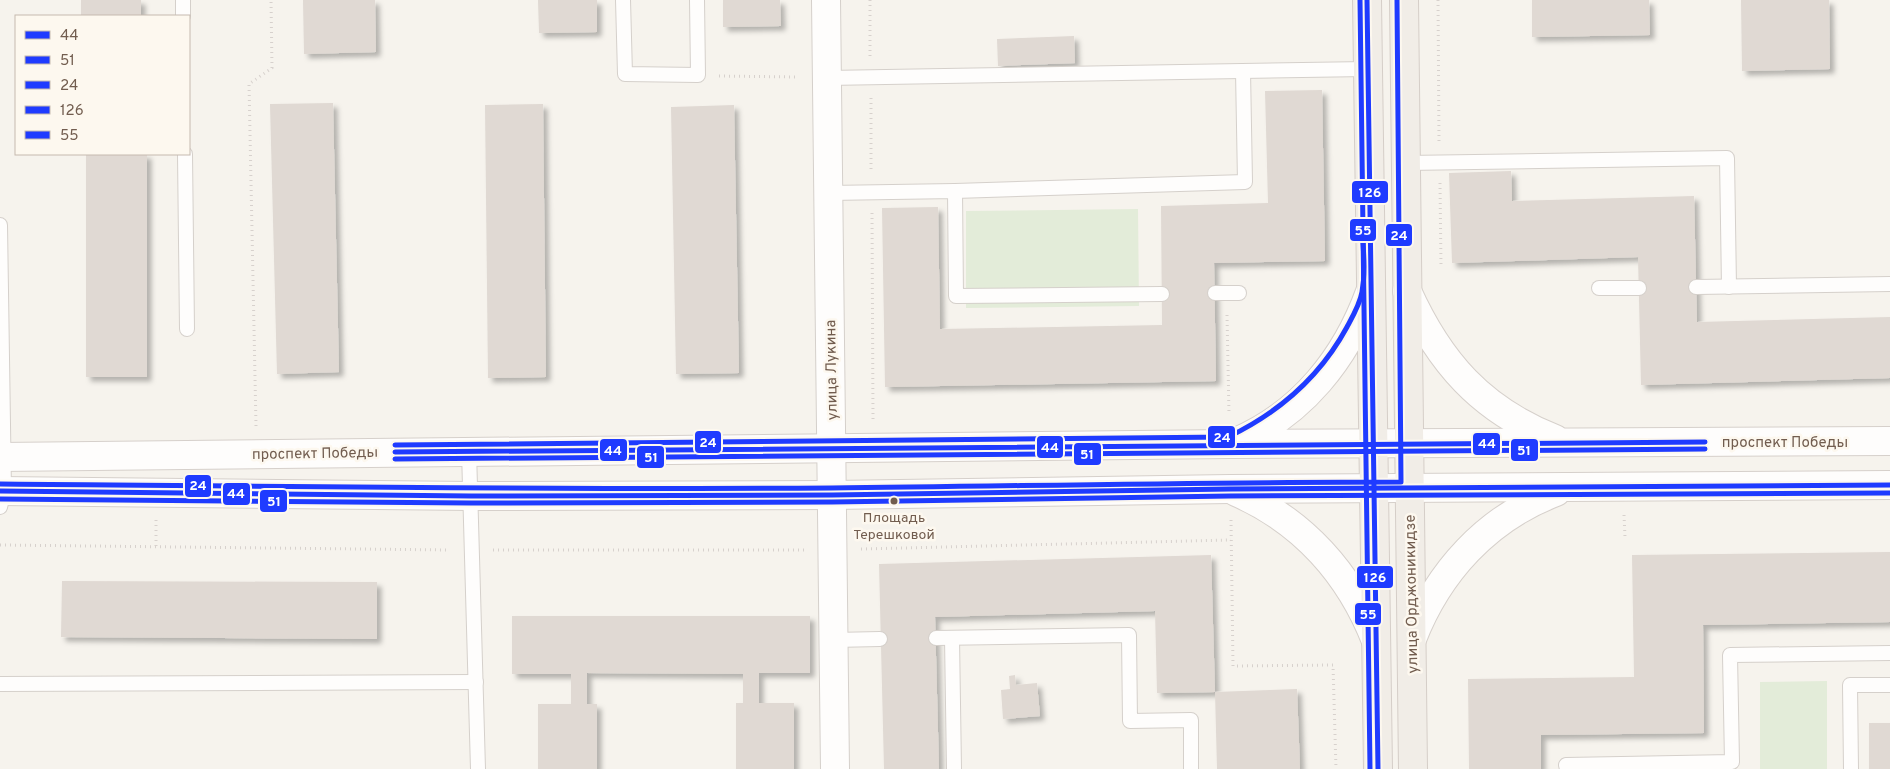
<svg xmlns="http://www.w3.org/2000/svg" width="1890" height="769" font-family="Overpass,sans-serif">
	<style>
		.green { fill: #e3ecd9 }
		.building { fill: #e0d9d3; filter: url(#shadow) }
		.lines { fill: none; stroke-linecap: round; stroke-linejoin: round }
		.lane-casing { stroke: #d5d0cb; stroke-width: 16 }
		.street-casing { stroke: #d5d0cb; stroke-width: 30 }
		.secondary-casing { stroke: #d6d0cb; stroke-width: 30 }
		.primary-casing { stroke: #d5cec8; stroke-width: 30 }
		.path { stroke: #d7d1cd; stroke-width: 3; stroke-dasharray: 1 4; stroke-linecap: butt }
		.lane { stroke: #fefdfc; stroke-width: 14 }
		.street { stroke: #fefdfc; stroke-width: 28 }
		.secondary { stroke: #fefdfc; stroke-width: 28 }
		.primary { stroke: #f1ede7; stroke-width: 28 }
		.bus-1-casing { stroke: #fdf8ef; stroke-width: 9 }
		.bus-2-casing { stroke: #fdf8ef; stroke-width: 9 }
		.bus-3-casing { stroke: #fdf8ef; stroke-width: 9 }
		.bus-4-casing { stroke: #fdf8ef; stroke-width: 9 }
		.bus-5-casing { stroke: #fdf8ef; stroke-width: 9 }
		.bus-1 { stroke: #1f3bff; stroke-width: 5 }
		.bus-2 { stroke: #1f3bff; stroke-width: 5 }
		.bus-3 { stroke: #1f3bff; stroke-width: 5 }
		.bus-4 { stroke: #1f3bff; stroke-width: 5 }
		.bus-5 { stroke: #1f3bff; stroke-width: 5 }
		.bus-dot { fill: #725d4f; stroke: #fdf8ef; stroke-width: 2 }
		.labels { text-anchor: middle; stroke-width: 5; stroke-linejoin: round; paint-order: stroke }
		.bus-label { font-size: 14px; fill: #725d4f; stroke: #fdf8ef }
		.street-label { font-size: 15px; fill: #725d4f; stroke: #fdf8ef }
		.line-badge { stroke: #fdf8ef; stroke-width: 2 }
		.badge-label { font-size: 14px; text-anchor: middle; font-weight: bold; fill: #fff }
	</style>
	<defs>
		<filter id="shadow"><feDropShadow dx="4.5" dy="4.5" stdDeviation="2.5" flood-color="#0004"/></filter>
	</defs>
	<rect width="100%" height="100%" fill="#f6f3ed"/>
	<g class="green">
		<path d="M1138 209 1139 306 966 308V211Z"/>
		<path d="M1827 681V769H1760V682Z"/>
	</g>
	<g class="building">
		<rect x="81" y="0" width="60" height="16"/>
		<path d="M303 0H375L376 52 304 54Z"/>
		<path d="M538 0H597V32L539 33Z"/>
		<path d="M723 0H780L781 26 723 27Z"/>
		<path d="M1532 0H1649L1650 35 1532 37Z"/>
		<path d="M1741 0H1829L1830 69 1742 71Z"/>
		<path d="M1074 36 1075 63 998 66 997 39Z"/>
		<path d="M1322 90 1325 261 1214 263 1216 381 885 387 882 208 938 207 940 329 1162 325 1161 206 1268 203 1265 91Z"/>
		<path d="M333 103 339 372 277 374 270 104Z"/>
		<path d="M543 104 546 377 488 378 485 105Z"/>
		<path d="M734 105 739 373 676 374 671 107Z"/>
		<rect x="86" y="154" width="61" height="223"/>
		<path d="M1511 171 1512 201 1694 196 1697 322 1890 317V378L1641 385 1638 257 1452 263 1449 173Z"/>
		<path d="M1890 552V622L1703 625 1704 733 1541 735V769H1469L1468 679 1634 677 1632 555Z"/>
		<path d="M1211 555 1215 692 1297 689 1300 769H1217L1215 692 1157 693 1155 611 935 617 939 769H884L879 564Z"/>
		<path d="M62 581 377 582V639L61 637Z"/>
		<path d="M512 616H810V673H759V703H794V769H736V703H743V674L587 673V704H597V769H538V704H571V674H512Z"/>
		<path d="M1015 675 1016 685 1037 683 1040 716 1003 719 1001 690 1010 689 1009 676Z"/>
		<rect x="1869" y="723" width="21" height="46"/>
	</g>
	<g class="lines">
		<g class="lane-casing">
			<g id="lane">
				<path d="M183 0V16"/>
				<path d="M623 0 625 74 698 75 697 0"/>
				<path d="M827 78 1367 69"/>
				<path d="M185 154 187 329"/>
				<path d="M1406 163 1727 158 1729 287"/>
				<path d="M955 191 1245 182 1243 71"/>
				<path d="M829 193 955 191 956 296 1162 294"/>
				<path d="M0 225 4 491 0 507"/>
				<path d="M1696 287 1890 284"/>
				<path d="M1599 288H1639"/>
				<path d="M1215 293H1239"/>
				<path d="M469 451 478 769"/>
				<path d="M936 638 1129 635 1130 721 1191 720V769"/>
				<path d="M952 638 954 769"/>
				<path d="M834 640 880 639"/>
				<path d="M0 684 476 682"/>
				<path d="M1567 769 1566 765 1732 762 1730 655 1890 653"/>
				<path d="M1851 769 1850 685H1890"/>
			</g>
		</g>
		<g class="street-casing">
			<path id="street" d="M826 0 835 769"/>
		</g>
		<g class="secondary-casing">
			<g id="secondary">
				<path d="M1407 291C1439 362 1481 410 1555 439"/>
				<path d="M1236 442C1302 414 1346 358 1370 292"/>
				<path d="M0 457 1230 444 1890 441"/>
				<path d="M0 491 471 496 832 495 1230 489 1890 485"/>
				<path d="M1236 492C1303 521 1350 574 1376 641"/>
				<path d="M1412 639C1438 572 1487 518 1556 492"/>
			</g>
		</g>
		<g class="primary-casing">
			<g id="primary">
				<path d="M1367 0 1378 769"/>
				<path d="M1404 0 1413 769"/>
			</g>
		</g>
		<g class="path">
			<path d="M870 0V56"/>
			<path d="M1438 0 1439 142"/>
			<path d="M719 76 798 77"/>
			<path d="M871 98V171"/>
			<path d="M1440 183 1441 266"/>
			<path d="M872 213 873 419"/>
			<path d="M1227 315 1229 414"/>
			<path d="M256 426 249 84 272 68 271 0"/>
			<path d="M1624 515 1625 537"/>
			<path d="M156 520V547"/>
			<path d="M1231 520 1233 666 1333 665 1336 769"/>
			<path d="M0 545 449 550"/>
			<path d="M861 549 1231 540"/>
			<path d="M493 550H804"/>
		</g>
		<use href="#lane" class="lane"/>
		<use href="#street" class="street"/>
		<use href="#secondary" class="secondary"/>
		<use href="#primary" class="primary"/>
		<g class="bus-1-casing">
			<g id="bus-1">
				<path d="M395 452 1705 442"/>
				<path d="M0 491 471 496 832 495 1230 489 1890 485"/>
			</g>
		</g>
		<g class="bus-2-casing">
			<g id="bus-2">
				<path d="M395 459 1705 449"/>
				<path d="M0 499 471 503 832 502 1230 496 1890 493"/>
			</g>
		</g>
		<g class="bus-3-casing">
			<g id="bus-3">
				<path d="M395 445 1228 437C1280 412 1320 377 1347 327 1353 316 1360 304 1362 292 1366 270 1363 248 1362 226"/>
				<path d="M0 484C277 486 554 490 831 488 1021 486 1211 482 1401 482L1397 0"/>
			</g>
		</g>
		<g class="bus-4-casing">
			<path id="bus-4" d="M1367 0 1378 769"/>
		</g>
		<g class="bus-5-casing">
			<path id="bus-5" d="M1360 0 1370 769"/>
		</g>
		<use href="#bus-1" class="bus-1"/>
		<use href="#bus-2" class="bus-2"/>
		<use href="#bus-3" class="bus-3"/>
		<use href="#bus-4" class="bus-4"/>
		<use href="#bus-5" class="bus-5"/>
	</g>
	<circle class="bus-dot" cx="894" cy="501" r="4.5"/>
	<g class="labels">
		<g class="bus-label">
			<text x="894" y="522">Площадь<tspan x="894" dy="17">Терешковой</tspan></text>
		</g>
		<g class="street-label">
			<text transform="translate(831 370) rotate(-91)" y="5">улица Лукина</text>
			<text x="1785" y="447">проспект Победы</text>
			<text transform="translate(315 453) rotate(-1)" y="5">проспект Победы</text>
			<text transform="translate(1411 594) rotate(-91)" y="5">улица Орджоникидзе</text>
		</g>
	</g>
	<g class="line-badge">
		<rect x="1351" y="180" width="38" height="24" rx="5" fill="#1f3bff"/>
		<rect x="1349" y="218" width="28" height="24" rx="5" fill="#1f3bff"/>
		<rect x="1385" y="223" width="28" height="24" rx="5" fill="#1f3bff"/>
		<rect x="1207" y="425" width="29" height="24" rx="5" fill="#1f3bff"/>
		<rect x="694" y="430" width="28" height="24" rx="5" fill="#1f3bff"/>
		<rect x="1472" y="432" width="29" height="24" rx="5" fill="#1f3bff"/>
		<rect x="1036" y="435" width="28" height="24" rx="5" fill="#1f3bff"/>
		<rect x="599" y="438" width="29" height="24" rx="5" fill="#1f3bff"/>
		<rect x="1510" y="438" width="29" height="24" rx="5" fill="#1f3bff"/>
		<rect x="1073" y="442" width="29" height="24" rx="5" fill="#1f3bff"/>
		<rect x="636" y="445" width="29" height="24" rx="5" fill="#1f3bff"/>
		<rect x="184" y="474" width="28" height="24" rx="5" fill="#1f3bff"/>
		<rect x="222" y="482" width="29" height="24" rx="5" fill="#1f3bff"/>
		<rect x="259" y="489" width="29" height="24" rx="5" fill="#1f3bff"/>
		<rect x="1356" y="565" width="38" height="24" rx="5" fill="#1f3bff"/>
		<rect x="1354" y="602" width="28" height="24" rx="5" fill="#1f3bff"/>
	</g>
	<g class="badge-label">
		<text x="1370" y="197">126</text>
		<text x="1363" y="235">55</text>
		<text x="1399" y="240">24</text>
		<text x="1222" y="442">24</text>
		<text x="708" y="447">24</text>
		<text x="1487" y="448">44</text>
		<text x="1050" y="452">44</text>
		<text x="613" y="455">44</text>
		<text x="1524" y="455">51</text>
		<text x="1087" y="459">51</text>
		<text x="651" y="462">51</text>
		<text x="198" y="490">24</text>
		<text x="236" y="498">44</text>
		<text x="274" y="506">51</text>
		<text x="1375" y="582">126</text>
		<text x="1368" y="619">55</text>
	</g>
	<rect x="15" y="15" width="175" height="140" fill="#fdf8ef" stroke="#c5baaf"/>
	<rect x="25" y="31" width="25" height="8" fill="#1f3bff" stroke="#c5baaf"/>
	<text x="60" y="40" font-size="15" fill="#725d4f">44</text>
	<rect x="25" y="56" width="25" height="8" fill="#1f3bff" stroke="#c5baaf"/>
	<text x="60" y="65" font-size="15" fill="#725d4f">51</text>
	<rect x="25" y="81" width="25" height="8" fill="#1f3bff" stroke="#c5baaf"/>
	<text x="60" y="90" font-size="15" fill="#725d4f">24</text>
	<rect x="25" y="106" width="25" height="8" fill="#1f3bff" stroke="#c5baaf"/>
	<text x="60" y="115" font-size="15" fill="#725d4f">126</text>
	<rect x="25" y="131" width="25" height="8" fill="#1f3bff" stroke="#c5baaf"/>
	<text x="60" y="140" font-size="15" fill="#725d4f">55</text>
</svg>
